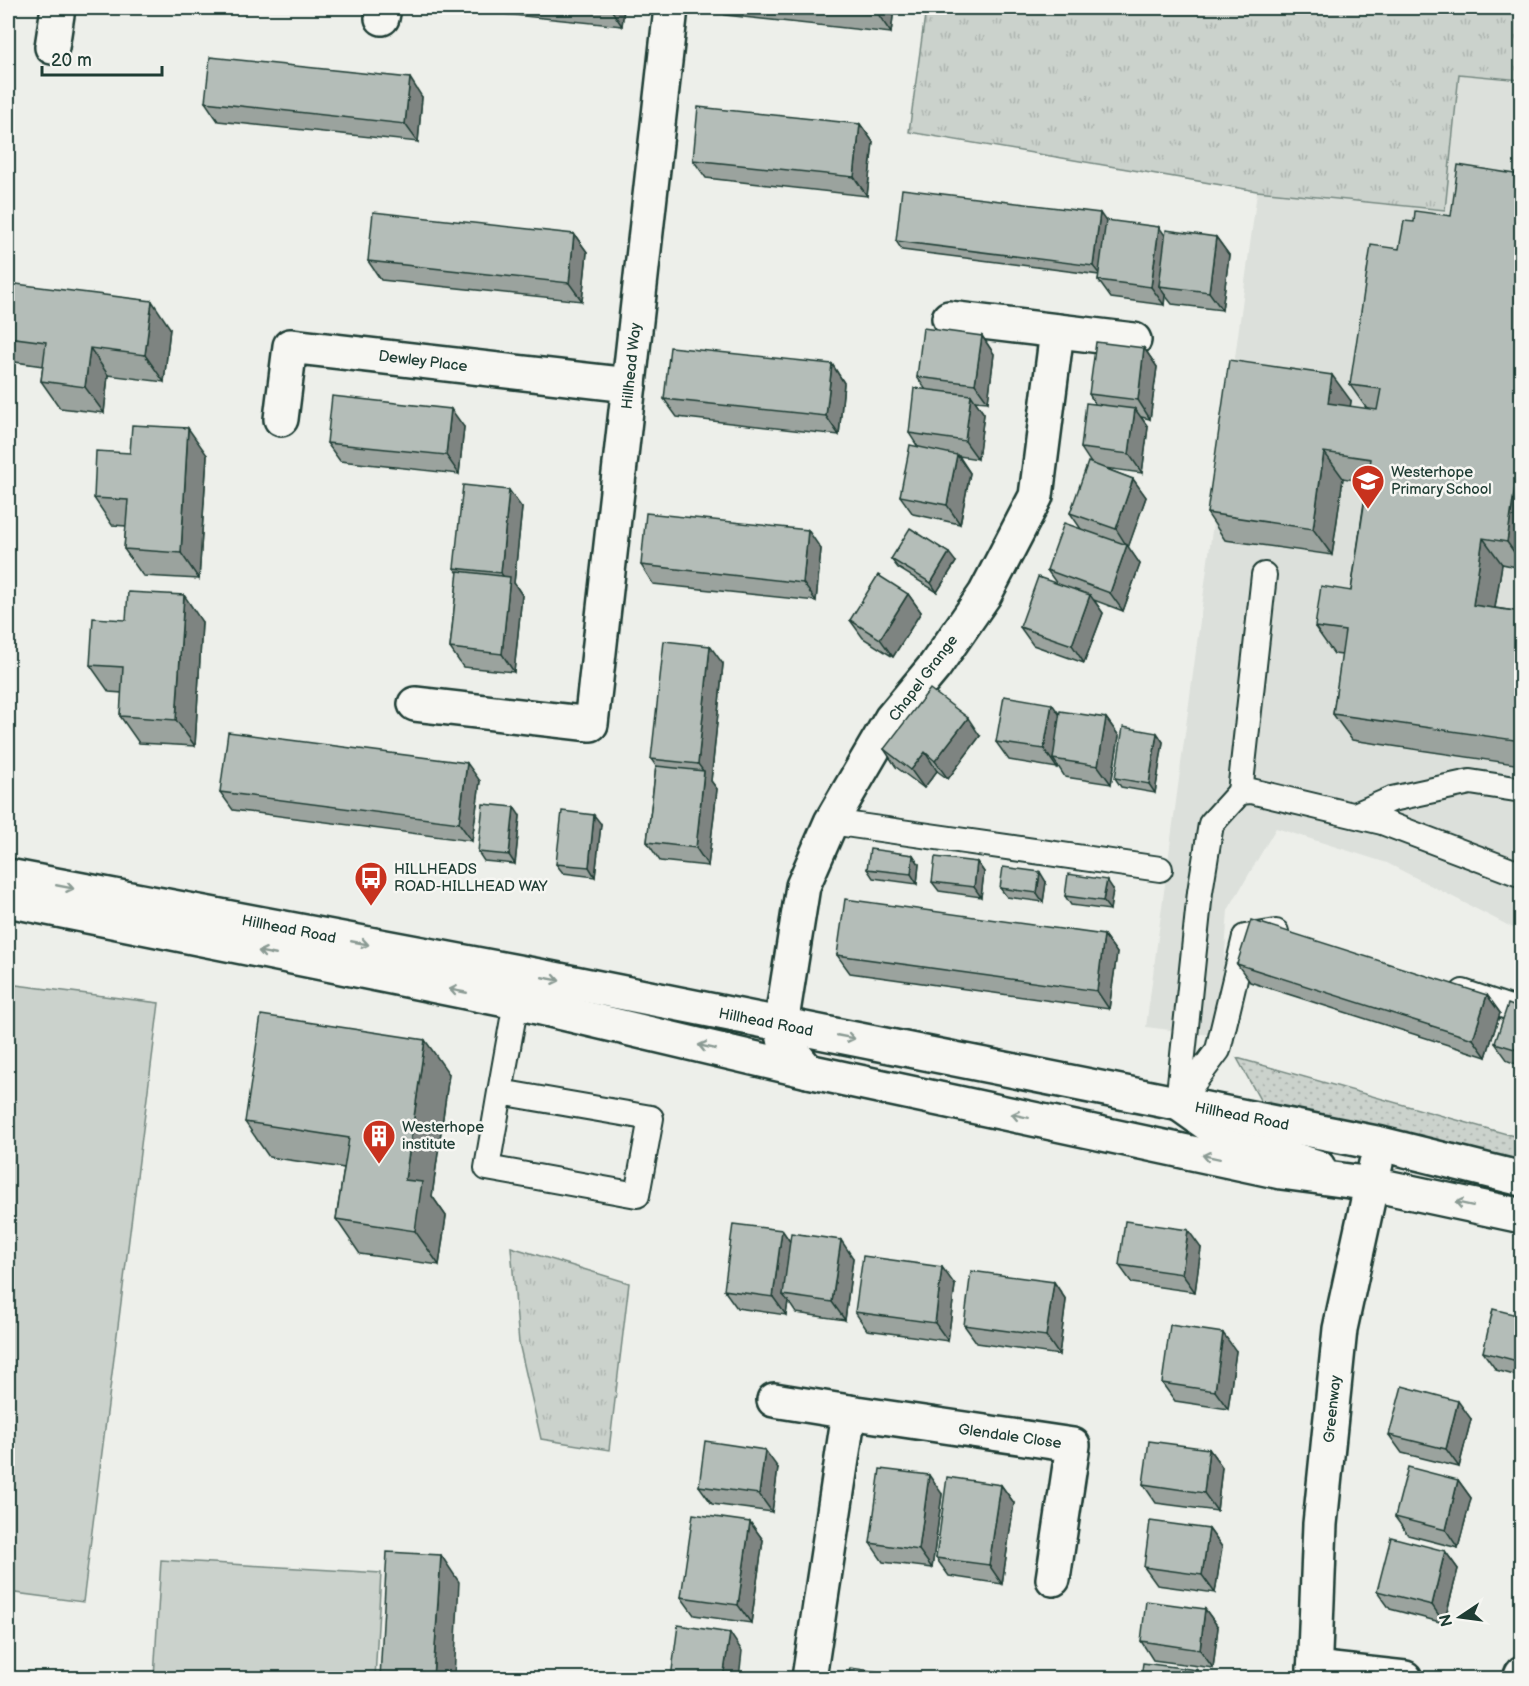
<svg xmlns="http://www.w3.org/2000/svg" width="1529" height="1686" font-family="'Balsamiq Sans',sans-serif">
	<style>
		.built { fill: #dce0db }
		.grass { fill: url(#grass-dots); stroke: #758880; stroke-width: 1.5 }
		.park { fill: url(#park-tufts); stroke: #758880; stroke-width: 1.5 }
		.pitch { fill: #cbd2cc; stroke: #758880; stroke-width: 1.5 }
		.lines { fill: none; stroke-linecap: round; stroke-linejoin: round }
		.lane-casing { stroke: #1f3d34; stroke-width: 28 }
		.street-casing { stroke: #1f3d34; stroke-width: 38 }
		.secondary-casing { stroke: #1f3d34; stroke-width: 38 }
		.lane { stroke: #f6f6f2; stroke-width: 24 }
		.street { stroke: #f6f6f2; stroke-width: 33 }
		.secondary { stroke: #f6f6f2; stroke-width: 33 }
		.wall { fill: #9ba39e; stroke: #1f3d34; stroke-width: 1.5 }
		.shaded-wall { fill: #7e8481; stroke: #1f3d34; stroke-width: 1.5 }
		.building { fill: #b4bdb8; stroke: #1f3d34; stroke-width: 1.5 }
		.oneway { stroke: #8a9a93 }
		.labels { text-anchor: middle; stroke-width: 5; stroke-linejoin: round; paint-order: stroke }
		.street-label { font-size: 15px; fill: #1f3d34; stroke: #f6f6f2 }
		.poi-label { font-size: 15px; fill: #1f3d34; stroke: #f6f6f2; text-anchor: start }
	</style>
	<defs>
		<pattern id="grass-dots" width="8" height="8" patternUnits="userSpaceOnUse" patternTransform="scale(1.5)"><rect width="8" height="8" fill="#cbd2cc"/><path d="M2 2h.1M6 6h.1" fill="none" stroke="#aeb5b0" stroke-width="1.8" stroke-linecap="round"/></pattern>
		<pattern id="park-tufts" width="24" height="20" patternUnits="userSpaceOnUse" patternTransform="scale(1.5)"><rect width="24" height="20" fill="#cbd2cc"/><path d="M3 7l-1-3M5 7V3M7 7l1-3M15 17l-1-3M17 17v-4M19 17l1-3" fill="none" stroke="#aeb5b0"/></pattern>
	</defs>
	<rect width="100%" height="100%" fill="#edefea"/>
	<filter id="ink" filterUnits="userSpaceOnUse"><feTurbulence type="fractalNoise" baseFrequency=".0167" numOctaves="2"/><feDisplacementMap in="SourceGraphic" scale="12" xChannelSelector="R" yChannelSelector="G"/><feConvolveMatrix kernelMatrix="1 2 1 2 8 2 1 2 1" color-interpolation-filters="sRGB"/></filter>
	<g filter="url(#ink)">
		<path class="built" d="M926 8H1521V932L1387 863 1276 828 1228 910 1219 1036 1146 1027 1257 192 909 132Z"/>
		<path class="grass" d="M1237 1058 1521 1138V1167L1264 1107Z"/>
		<g class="park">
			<path d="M926 8H1521V80L1459 74 1445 210 1257 191 909 132Z"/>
			<path d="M511 1247 629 1283 609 1450 541 1439 519 1343Z"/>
		</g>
		<g class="pitch">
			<path d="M8 984 159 1003 83 1602 8 1592Z"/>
			<path d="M161 1560 381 1573 375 1678H154Z"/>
		</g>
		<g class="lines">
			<g class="lane-casing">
				<g id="lane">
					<path d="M1240 792 1264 575"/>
					<path d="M1355 815 1392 799 1470 782 1522 790"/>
					<path d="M831 822 1160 869"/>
					<path d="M1463 992 1522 1012"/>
					<path d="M500 1092 487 1168 637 1195 651 1118 500 1092 516 1002"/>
					<path d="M1180 1101 1218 1050 1245 937 1276 932"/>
					<path d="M1178 1103 1200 892 1211 824 1240 792 1251 791 1382 822 1522 875"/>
				</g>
			</g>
			<g class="street-casing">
				<g id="street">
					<path d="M382 18 384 8"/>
					<path d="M52 47 58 8"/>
					<path d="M949 318 1134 340"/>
					<path d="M281 419 290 346 629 385"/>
					<path d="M415 704 591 724 671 8"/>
					<path d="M808 1071 785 1043 781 1025 803 886 831 822 891 719 935 666 985 594 1036 496 1057 331"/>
					<path d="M1178 1103 1230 1140 1318 1167"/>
					<path d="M774 1400 849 1412"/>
					<path d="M1314 1668 1405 1678"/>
					<path d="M809 1678 849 1412 1073 1445 1053 1579"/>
					<path d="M1520 1678 1522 1673"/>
				</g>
			</g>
			<g class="secondary-casing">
				<g id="secondary">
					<path d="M8 876 539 976 1381 1144 1522 1179"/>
					<path d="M8 900 516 1002 808 1071 1281 1172 1372 1184 1522 1216"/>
					<path d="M1314 1678 1320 1524 1340 1329 1376 1163"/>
				</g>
			</g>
			<use href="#lane" class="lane"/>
			<use href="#street" class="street"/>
			<use href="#secondary" class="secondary"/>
		</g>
		<g class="wall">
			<path d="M444 8H624L622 26Z"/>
			<path d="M720 8H894L891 33 725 15Z"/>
			<path d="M422 97 418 142 218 121 205 102Z"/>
			<path d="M860 124 873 142 867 196 706 178 693 160Z"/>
			<path d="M1521 175V568L1502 564 1495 608 1521 612V765L1352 740 1333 714 1342 655 1334 654 1315 627 1351 591 1367 482 1343 478 1332 555 1225 540 1207 513 1351 401 1350 407 1367 409 1350 385 1399 249 1414 222 1451 216Z"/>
			<path d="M1106 221 1165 236 1216 237 1229 255 1222 310 1172 304 1165 295 1164 305 1111 298 1098 280 1099 275 902 250 896 241Z"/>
			<path d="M574 234 587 252 582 301 381 280 368 261Z"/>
			<path d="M8 283 170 328 164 382 108 375 104 413 60 408 41 381 43 366 8 361Z"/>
			<path d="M982 336 994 354 988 402 975 401 984 414 978 459 959 456 970 473 960 524 913 514 900 496 918 447 909 433 926 390 917 377Z"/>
			<path d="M1144 348 1157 367 1150 419 1141 417 1148 427 1142 473 1104 468 1133 479 1146 497 1128 547 1140 564 1123 611 1094 600 1103 613 1084 663 1033 645 1020 627 1057 584 1047 570 1081 529 1070 513 1091 463 1081 448 1095 404 1089 394Z"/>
			<path d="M832 364 844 383 839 435 677 417 664 399Z"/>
			<path d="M464 427 459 474 340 461 327 443Z"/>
			<path d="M130 453 207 455 199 579 143 576 124 549 126 526 112 525 94 498Z"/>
			<path d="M522 508 514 583 522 595 514 672 463 667 450 648 458 573 454 568Z"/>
			<path d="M821 549 816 601 653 584 641 565Z"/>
			<path d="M891 559 956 562 937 592 898 568Z"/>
			<path d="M908 594 921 612 893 657 863 638 850 620Z"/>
			<path d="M126 620 202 622 195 746 139 743 120 716 122 693 109 692 90 665Z"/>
			<path d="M723 664 711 781 717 789 708 866 660 861 647 842 656 766 651 759Z"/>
			<path d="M1059 714 1106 718 1119 736 1111 784 1065 777 1058 766 1057 768 1009 760 996 742Z"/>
			<path d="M1157 733 1163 742 1155 793 1121 787 1115 778Z"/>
			<path d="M980 736 948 779 937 771 924 788 896 767 884 749Z"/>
			<path d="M480 781 472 841 233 810 220 792Z"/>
			<path d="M520 816 515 864 484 861 478 852Z"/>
			<path d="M601 824 595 877 563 873 556 864Z"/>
			<path d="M913 855 919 864 917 884 873 878 867 869Z"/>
			<path d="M977 862 984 872 981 897 939 891 932 882Z"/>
			<path d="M1046 882 1043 902 1007 897 1000 888Z"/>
			<path d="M1113 889 1110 910 1071 905 1065 896Z"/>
			<path d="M1104 935 1117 953 1109 1009 850 973 837 955Z"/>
			<path d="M1237 964 1487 995 1500 1013 1486 1057 1250 982Z"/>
			<path d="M1521 1009V1066L1508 1061 1495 1043Z"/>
			<path d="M449 1074 432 1196 446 1216 439 1265 360 1254 336 1219 344 1168 269 1157 245 1122Z"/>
			<path d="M782 1230 790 1242 853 1258 845 1320 796 1313 788 1301 786 1315 737 1308 724 1290Z"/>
			<path d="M1201 1248 1195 1292 1132 1283 1119 1265Z"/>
			<path d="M1054 1282 1066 1300 1059 1355 977 1343 964 1325Z"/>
			<path d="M955 1285 948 1341 867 1330 855 1312Z"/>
			<path d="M1521 1316V1377L1496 1370 1483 1352Z"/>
			<path d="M1236 1351 1228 1409 1175 1401 1162 1383Z"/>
			<path d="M1471 1419 1459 1467 1402 1453 1389 1435Z"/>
			<path d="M1209 1449 1222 1467 1217 1511 1156 1503 1143 1484Z"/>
			<path d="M778 1468 772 1512 712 1504 699 1486Z"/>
			<path d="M1458 1480 1471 1498 1458 1548 1408 1535 1395 1517Z"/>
			<path d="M1001 1485 1014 1503 1002 1584 949 1576 936 1558Z"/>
			<path d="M942 1494 932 1568 883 1562 870 1543Z"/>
			<path d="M750 1522 763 1540 751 1623 694 1615 681 1597Z"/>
			<path d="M1209 1529 1222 1547 1215 1593 1157 1585 1144 1567Z"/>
			<path d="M1445 1551 1458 1569 1444 1623 1390 1609 1377 1591Z"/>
			<path d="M1205 1609 1218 1627 1213 1668 1153 1660 1141 1641Z"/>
		</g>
		<g class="shaded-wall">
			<path d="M610 8H624L622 26Z"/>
			<path d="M879 8H894L891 33 878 14Z"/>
			<path d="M410 78 422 97 418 142 405 124Z"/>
			<path d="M860 124 873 142 867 196 854 177Z"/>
			<path d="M1100 213 1107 223 1100 275 1093 266Z"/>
			<path d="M1159 227 1172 245 1159 286 1165 295 1164 305 1151 287Z"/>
			<path d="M574 234 587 252 582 301 569 283Z"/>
			<path d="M1216 237 1229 255 1222 310 1209 292Z"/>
			<path d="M152 301 170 328 164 382 145 355Z"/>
			<path d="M982 336 994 354 988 402 975 384Z"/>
			<path d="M90 348 108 375 104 413 85 387Z"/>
			<path d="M1144 348 1157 367 1150 419 1138 400Z"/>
			<path d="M832 364 844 383 839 435 826 416Z"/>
			<path d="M1332 375 1351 401 1347 430 1328 403Z"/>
			<path d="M971 395 984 414 978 459 965 441Z"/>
			<path d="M451 409 464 427 459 474 446 455Z"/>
			<path d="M1135 409 1148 427 1142 473 1129 454Z"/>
			<path d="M188 428 207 455 199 579 181 553Z"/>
			<path d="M1521 444V562L1507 542Z"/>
			<path d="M1324 452 1343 478 1332 555 1313 529Z"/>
			<path d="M957 455 970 473 960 524 947 505Z"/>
			<path d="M1133 479 1146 497 1128 548 1116 529Z"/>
			<path d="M509 490 522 508 514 583 522 595 514 672 502 654 509 585 501 573Z"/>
			<path d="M808 530 821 549 816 601 803 583Z"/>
			<path d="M1483 538 1502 564 1491 632 1473 605Z"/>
			<path d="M1127 545 1140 564 1123 611 1110 593Z"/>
			<path d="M949 553 956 562 937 592 931 583Z"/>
			<path d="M908 594 921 612 893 657 880 639Z"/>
			<path d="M184 595 202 622 195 746 176 720Z"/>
			<path d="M1090 595 1103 613 1084 663 1072 645Z"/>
			<path d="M710 646 723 664 711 781 717 789 708 866 696 848 704 772 698 764Z"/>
			<path d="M1052 704 1065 722 1053 759 1058 766 1057 768 1044 749Z"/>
			<path d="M968 718 980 736 948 779 935 761Z"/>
			<path d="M1106 718 1119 736 1111 784 1098 766Z"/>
			<path d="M1157 733 1163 742 1155 793 1149 784Z"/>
			<path d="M925 752 937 771 924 788 911 770Z"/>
			<path d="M467 763 480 781 472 841 459 823Z"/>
			<path d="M514 807 520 816 515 864 509 855Z"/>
			<path d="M594 815 601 824 595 877 589 867Z"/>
			<path d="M913 855 919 864 917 884 911 874Z"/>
			<path d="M977 862 984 872 981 897 974 887Z"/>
			<path d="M1040 872 1046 882 1043 902 1037 893Z"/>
			<path d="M1107 880 1113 889 1110 910 1103 901Z"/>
			<path d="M1104 935 1117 953 1109 1009 1097 991Z"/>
			<path d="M1487 995 1500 1013 1486 1057 1473 1039Z"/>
			<path d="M425 1040 449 1074 432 1196 446 1216 439 1265 415 1231 405 1180Z"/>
			<path d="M782 1230 795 1249 783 1295 788 1301 786 1315 773 1297Z"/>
			<path d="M1188 1230 1201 1248 1195 1292 1182 1274Z"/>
			<path d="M841 1240 853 1258 845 1320 832 1302Z"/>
			<path d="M942 1267 955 1285 948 1341 935 1323Z"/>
			<path d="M1054 1282 1066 1300 1059 1355 1046 1336Z"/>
			<path d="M1223 1333 1236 1351 1228 1409 1215 1391Z"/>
			<path d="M1458 1401 1471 1419 1459 1467 1446 1449Z"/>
			<path d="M1209 1449 1222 1467 1217 1511 1204 1493Z"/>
			<path d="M765 1450 778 1468 772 1512 759 1494Z"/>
			<path d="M929 1475 942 1494 932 1568 919 1550Z"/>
			<path d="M1458 1480 1471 1498 1458 1548 1446 1530Z"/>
			<path d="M1001 1485 1014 1503 1002 1584 989 1565Z"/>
			<path d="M750 1522 763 1540 751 1623 738 1605Z"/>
			<path d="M1209 1529 1222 1547 1215 1593 1202 1575Z"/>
			<path d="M1445 1551 1458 1569 1444 1623 1432 1605Z"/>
			<path d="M441 1555 459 1582 454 1678H433Z"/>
			<path d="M1205 1609 1218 1627 1213 1668 1200 1650Z"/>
			<path d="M730 1633 742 1651 739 1678H723Z"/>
			<path d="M1197 1670 1203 1678H1196Z"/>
		</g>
		<g class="building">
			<path d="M815 8H879L878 14Z"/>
			<path d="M210 57 410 78 405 124 205 102Z"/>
			<path d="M698 107 860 124 854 177 693 160Z"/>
			<path d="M1458 165 1521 175V444L1507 542 1483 538 1473 605 1521 612V741L1333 714 1345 631 1315 627 1321 586 1351 591 1371 459 1324 452 1313 529 1207 513 1229 360 1332 375 1328 403 1377 410 1381 389 1350 385 1371 245 1399 249 1404 221 1414 222 1415 211 1451 216Z"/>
			<path d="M902 189 1100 213 1093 266 896 241Z"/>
			<path d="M373 212 574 234 569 283 368 261Z"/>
			<path d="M1106 220 1159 227 1151 287 1098 280Z"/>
			<path d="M1166 230 1216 237 1209 292 1159 286Z"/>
			<path d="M8 283 152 301 145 355 90 348 85 387 41 381 46 342 8 337Z"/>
			<path d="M923 328 982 336 975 384 917 377Z"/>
			<path d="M1096 342 1144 348 1138 400 1089 394Z"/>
			<path d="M670 347 832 364 826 416 664 399Z"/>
			<path d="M914 388 971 395 965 441 909 433Z"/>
			<path d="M332 396 451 409 446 455 327 443Z"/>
			<path d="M1086 403 1135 409 1129 454 1081 448Z"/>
			<path d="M132 425 188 428 181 553 124 549 128 500 94 498 96 451 130 453Z"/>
			<path d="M910 445 957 455 947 505 900 496Z"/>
			<path d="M1088 462 1133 479 1116 529 1070 513Z"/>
			<path d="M463 485 509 490 501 573 454 568Z"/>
			<path d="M646 513 808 530 803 583 641 565Z"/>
			<path d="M1064 523 1127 545 1110 593 1047 570Z"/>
			<path d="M910 528 949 553 931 583 891 559Z"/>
			<path d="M458 571 510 577 502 654 450 648Z"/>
			<path d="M878 575 908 594 880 639 850 620Z"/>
			<path d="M1038 577 1090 595 1072 645 1020 627Z"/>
			<path d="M128 592 184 595 176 720 120 716 123 667 90 665 93 618 126 620Z"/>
			<path d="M664 641 710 646 698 764 651 759Z"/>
			<path d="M930 689 968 718 935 761 925 752 911 770 884 749Z"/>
			<path d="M1004 696 1052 704 1044 749 996 742Z"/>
			<path d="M1060 711 1106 718 1098 766 1053 759Z"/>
			<path d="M1123 727 1157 733 1149 784 1115 778Z"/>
			<path d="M228 732 467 763 459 823 220 792Z"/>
			<path d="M656 766 704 771 696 848 647 842Z"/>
			<path d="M483 804 514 807 509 855 478 852Z"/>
			<path d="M562 811 594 815 589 867 556 864Z"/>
			<path d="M870 849 913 855 911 874 867 869Z"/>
			<path d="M935 857 977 862 974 887 932 882Z"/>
			<path d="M1003 867 1040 872 1037 893 1000 888Z"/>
			<path d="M1068 874 1107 880 1103 901 1065 896Z"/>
			<path d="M845 899 1104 935 1097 991 837 955Z"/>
			<path d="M1251 920 1487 995 1473 1039 1237 964Z"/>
			<path d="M1508 1004 1521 1009V1051L1495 1043Z"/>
			<path d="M261 1015 425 1040 405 1180 422 1182 415 1231 336 1219 349 1138 245 1122Z"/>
			<path d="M1125 1221 1188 1230 1182 1274 1119 1265Z"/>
			<path d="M733 1224 782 1230 773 1297 724 1290Z"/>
			<path d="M791 1233 841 1240 832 1302 783 1295Z"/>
			<path d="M863 1256 942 1267 935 1323 855 1312Z"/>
			<path d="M971 1271 1054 1282 1046 1336 964 1325Z"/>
			<path d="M1493 1309 1521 1316V1362L1483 1352Z"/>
			<path d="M1170 1325 1223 1333 1215 1391 1162 1383Z"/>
			<path d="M1402 1386 1458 1401 1446 1449 1389 1435Z"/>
			<path d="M705 1441 765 1450 759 1494 699 1486Z"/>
			<path d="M1149 1441 1209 1449 1204 1493 1143 1484Z"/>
			<path d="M1408 1467 1458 1480 1446 1530 1395 1517Z"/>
			<path d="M880 1469 929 1475 919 1550 870 1543Z"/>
			<path d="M947 1477 1001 1485 989 1565 936 1558Z"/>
			<path d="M693 1514 750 1522 738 1605 681 1597Z"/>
			<path d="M1150 1521 1209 1529 1202 1575 1144 1567Z"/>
			<path d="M1391 1537 1445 1551 1432 1605 1377 1591Z"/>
			<path d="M387 1552 441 1555 433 1678H380Z"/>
			<path d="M1146 1601 1205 1609 1200 1650 1141 1641Z"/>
			<path d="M678 1625 730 1633 723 1678H671Z"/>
			<path d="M1143 1663 1197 1670 1196 1678H1141Z"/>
			<path d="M850 1668 886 1673 885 1678H848Z"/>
		</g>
		<defs><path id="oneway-shaft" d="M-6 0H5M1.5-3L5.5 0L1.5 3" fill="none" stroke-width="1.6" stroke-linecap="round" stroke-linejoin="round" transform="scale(1.5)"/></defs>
		<g class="oneway">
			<use href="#oneway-shaft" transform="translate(65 887) rotate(11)"/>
			<use href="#oneway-shaft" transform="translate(360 943) rotate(11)"/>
			<use href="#oneway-shaft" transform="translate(267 953) rotate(-169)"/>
			<use href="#oneway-shaft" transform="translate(551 979) rotate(11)"/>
			<use href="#oneway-shaft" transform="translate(458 991) rotate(-169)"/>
			<use href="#oneway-shaft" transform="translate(846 1037) rotate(11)"/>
			<use href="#oneway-shaft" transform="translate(707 1047) rotate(-167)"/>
			<use href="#oneway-shaft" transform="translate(1020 1116) rotate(-168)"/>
			<use href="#oneway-shaft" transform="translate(1211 1157) rotate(-168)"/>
			<use href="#oneway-shaft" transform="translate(1464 1204) rotate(-168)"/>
		</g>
	</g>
	<defs>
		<g id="school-pin" transform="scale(1.725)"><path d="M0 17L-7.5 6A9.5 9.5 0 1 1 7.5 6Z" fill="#c8321e" stroke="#f6f6f2"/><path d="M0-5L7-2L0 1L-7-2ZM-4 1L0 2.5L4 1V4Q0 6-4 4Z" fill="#fff"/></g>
		<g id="bus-pin" transform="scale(1.725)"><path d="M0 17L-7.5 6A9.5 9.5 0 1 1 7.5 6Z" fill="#c8321e" stroke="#f6f6f2"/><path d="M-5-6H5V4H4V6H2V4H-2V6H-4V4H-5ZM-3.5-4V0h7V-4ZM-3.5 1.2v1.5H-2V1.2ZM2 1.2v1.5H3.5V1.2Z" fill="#fff"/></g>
		<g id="building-pin" transform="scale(1.725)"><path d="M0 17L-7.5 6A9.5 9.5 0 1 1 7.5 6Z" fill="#c8321e" stroke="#f6f6f2"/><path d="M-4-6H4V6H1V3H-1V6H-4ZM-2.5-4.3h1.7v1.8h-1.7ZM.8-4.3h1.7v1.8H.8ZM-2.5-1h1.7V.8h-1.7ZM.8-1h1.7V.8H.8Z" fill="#fff"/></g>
	</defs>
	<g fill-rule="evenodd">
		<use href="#school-pin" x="1368" y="481"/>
		<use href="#bus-pin" x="371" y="878"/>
		<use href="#building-pin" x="379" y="1136"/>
	</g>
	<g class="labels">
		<g class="street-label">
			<text transform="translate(423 361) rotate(7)" y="5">Dewley Place</text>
			<text transform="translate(631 366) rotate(-84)" y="5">Hillhead Way</text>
			<text transform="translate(923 678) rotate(-53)" y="5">Chapel Grange</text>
			<text transform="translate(289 929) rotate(11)" y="5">Hillhead Road</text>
			<text transform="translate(766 1022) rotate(11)" y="5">Hillhead Road</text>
			<text transform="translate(1242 1116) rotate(11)" y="5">Hillhead Road</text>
			<text transform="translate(1332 1409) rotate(-84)" y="5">Greenway</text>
			<text transform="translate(1010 1436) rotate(8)" y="5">Glendale Close</text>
		</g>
		<g class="poi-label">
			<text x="1391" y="477">Westerhope<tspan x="1391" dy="17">Primary School</tspan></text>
			<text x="394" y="874">HILLHEADS<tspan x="394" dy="17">ROAD-HILLHEAD WAY</tspan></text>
			<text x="402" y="1132">Westerhope<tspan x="402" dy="17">institute</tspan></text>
		</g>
	</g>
	<rect width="1529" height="1686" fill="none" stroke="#f6f6f2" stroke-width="30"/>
	<rect x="15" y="15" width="1499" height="1656" fill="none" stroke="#1f3d34" stroke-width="2" filter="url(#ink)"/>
	<g transform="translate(1460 1617) rotate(257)" stroke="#f6f6f2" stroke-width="4.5" paint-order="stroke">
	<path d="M0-4.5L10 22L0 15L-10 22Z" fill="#1f3d34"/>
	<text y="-9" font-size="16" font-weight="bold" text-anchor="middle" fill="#1f3d34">N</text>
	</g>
	<path d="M42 66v9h120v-9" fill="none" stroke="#1f3d34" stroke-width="3"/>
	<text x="51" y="66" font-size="18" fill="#1f3d34" stroke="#f6f6f2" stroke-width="4.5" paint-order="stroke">20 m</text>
</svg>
